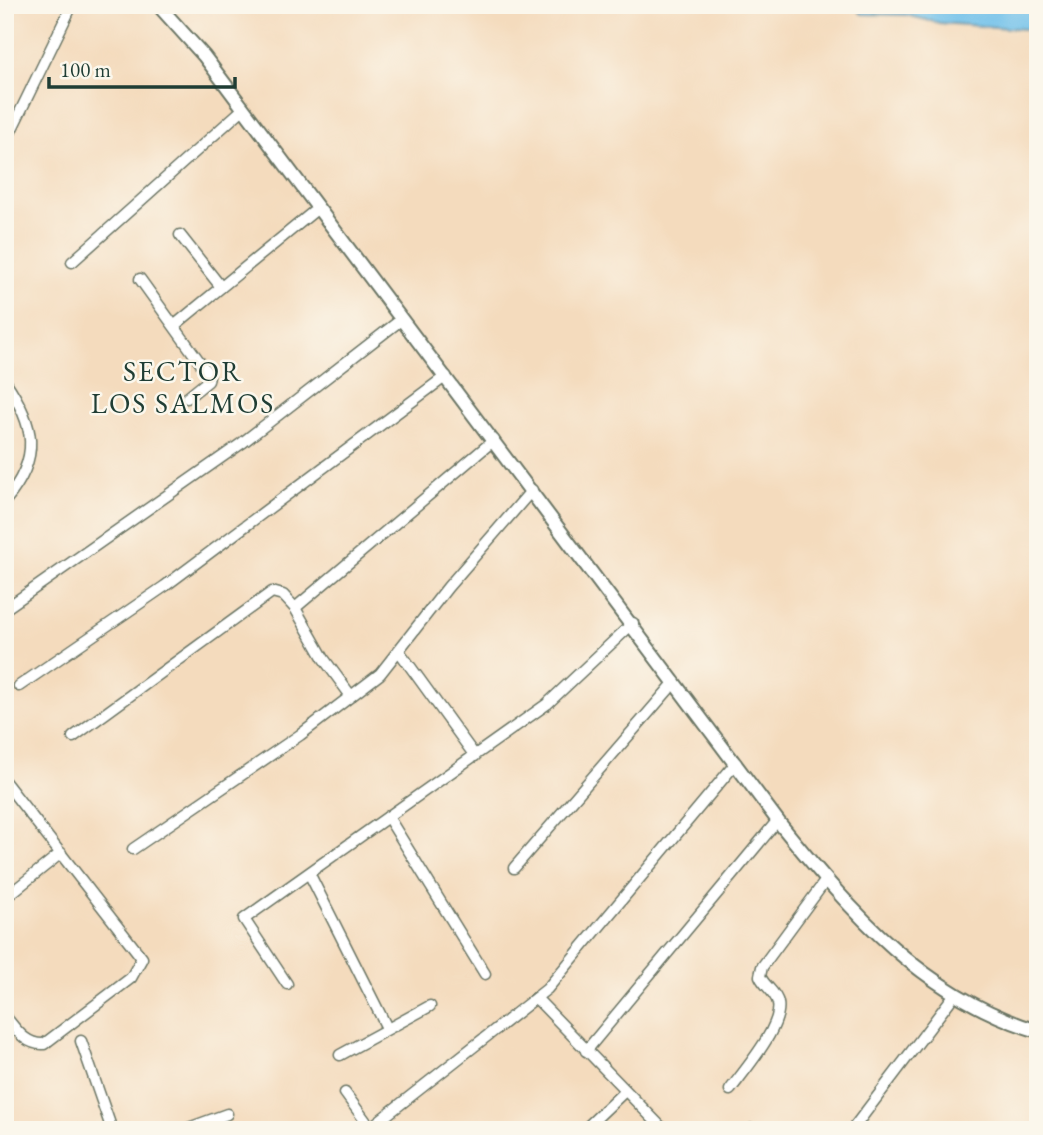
<svg xmlns="http://www.w3.org/2000/svg" width="1043" height="1135" font-family="'EB Garamond',serif">
	<style>
		.water { fill: #6ec0ea; stroke: #467e8f; stroke-width: 2 }
		.lines { fill: none; stroke-linecap: round; stroke-linejoin: round }
		.minor-casing { stroke: #6a7464; stroke-width: 13 }
		.tertiary-casing { stroke: #6a7464; stroke-width: 16 }
		.minor { stroke: #fff; stroke-width: 10 }
		.tertiary { stroke: #fff; stroke-width: 12 }
		.labels { text-anchor: middle; stroke-width: 5; stroke-linejoin: round; paint-order: stroke }
		.neighbourhood-label { font-size: 28px; letter-spacing: 2px; fill: #1f3d34; stroke: #fbf7ec }
	</style>
	<rect width="100%" height="100%" fill="#fbf7ec"/>
	<filter id="ink" filterUnits="userSpaceOnUse"><feTurbulence type="fractalNoise" baseFrequency=".0143" numOctaves="2"/><feDisplacementMap in="SourceGraphic" scale="14" xChannelSelector="R" yChannelSelector="G"/><feConvolveMatrix kernelMatrix="1 2 1 2 8 2 1 2 1" color-interpolation-filters="sRGB"/></filter>
	<filter id="wash" filterUnits="userSpaceOnUse"><feTurbulence type="fractalNoise" baseFrequency=".00686" numOctaves="4" result="noise"/><feDisplacementMap in="SourceGraphic" scale="28" xChannelSelector="R" yChannelSelector="G"/><feGaussianBlur stdDeviation="1.57" result="paint"/><feColorMatrix in="noise" values="0 0 0 0 0 0 0 0 0 0 0 0 0 0 0 0 0 1.4 0 .05"/><feComposite in="paint" operator="in"/></filter>
	<g filter="url(#wash)">
		<rect width="100%" height="100%" fill="#f4dbbd"/>
		<path class="water" d="M852 5H1038V30L939 23 906 15 862 14Z"/>
	</g>
	<g filter="url(#ink)">
		<g class="lines">
			<g class="minor-casing">
				<g id="minor">
					<path d="M5 143 72 5"/>
					<path d="M180 235 221 287"/>
					<path d="M72 262 243 109"/>
					<path d="M140 279 209 375 208 381 187 398"/>
					<path d="M175 325 318 208"/>
					<path d="M5 381C35 425 42 457 5 501"/>
					<path d="M295 608 494 440"/>
					<path d="M5 609 242 443 402 319"/>
					<path d="M399 651 475 756"/>
					<path d="M19 686 165 586 446 376"/>
					<path d="M73 737 272 592 283 595 295 608 324 659 351 696"/>
					<path d="M5 782 142 958 131 978 44 1044C25 1045 16 1029 5 1016"/>
					<path d="M388 817 485 974"/>
					<path d="M133 849 300 735 380 674 448 587 532 490"/>
					<path d="M514 868 675 682"/>
					<path d="M310 875 387 1028"/>
					<path d="M5 898 61 853"/>
					<path d="M287 984 244 919 547 704 633 623"/>
					<path d="M536 998 664 1130"/>
					<path d="M81 1041 112 1130"/>
					<path d="M586 1051 778 820"/>
					<path d="M340 1055 430 1006"/>
					<path d="M730 1090C744 1071 783 1026 778 1003 776 992 764 986 760 976L762 967 826 880"/>
					<path d="M345 1093 372 1130"/>
					<path d="M370 1128 547 989 736 763"/>
					<path d="M751 1129V1130"/>
					<path d="M183 1130 227 1114"/>
					<path d="M584 1130 625 1091"/>
					<path d="M852 1130 955 994"/>
				</g>
			</g>
			<g class="tertiary-casing">
				<path id="tertiary" d="M158 5 204 56 781 825C852 913 925 997 1038 1031"/>
			</g>
			<use href="#minor" class="minor"/>
			<use href="#tertiary" class="tertiary"/>
		</g>
	</g>
	<g class="labels">
		<g class="neighbourhood-label">
			<text x="183" y="381">SECTOR<tspan x="183" dy="32">LOS SALMOS</tspan></text>
		</g>
	</g>
	<rect width="1043" height="1135" fill="none" stroke="#fbf7ec" stroke-width="28"/>
	<path d="M49 77v10h186v-10" fill="none" stroke="#1f3d34" stroke-width="3.5"/>
	<text x="60" y="77" font-size="21" fill="#1f3d34" stroke="#fbf7ec" stroke-width="5" paint-order="stroke">100 m</text>
</svg>
